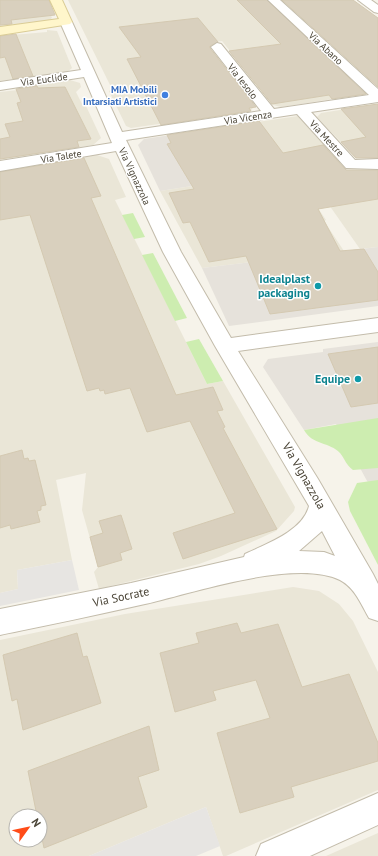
<svg xmlns="http://www.w3.org/2000/svg" width="378" height="856" font-family="'PT Sans',sans-serif">
	<style>
		.residential { fill: #eae6d7; fill-rule: evenodd }
		.industrial { fill: #e6e2db }
		.green { fill: #cdedb0 }
		.parking { fill: #e7e5e2 }
		.building { fill: #d9d0be; stroke: #d4c9b1 }
		.lines { fill: none; stroke-linecap: round; stroke-linejoin: round }
		.street-casing { stroke: #c3bcab; stroke-width: 2 }
		.secondary-casing { stroke: #dacc96; stroke-width: 2 }
		.street { fill: #fff; fill-rule: evenodd }
		.secondary { fill: #fff6cb; fill-rule: evenodd }
		.shop-dot { fill: #3f7fe0; stroke: #fff; stroke-width: 1.5 }
		.culture-dot { fill: #0f9aa8; stroke: #fff; stroke-width: 1.5 }
		.labels { text-anchor: middle; stroke-width: 3; stroke-linejoin: round; paint-order: stroke }
		.far-street-label { font-size: 10px; fill: #4b4537; stroke: #fff }
		.far-shop-label { font-size: 10px; font-weight: bold; fill: #366cbe; stroke: #fff; text-anchor: end }
		.culture-label { font-size: 12px; font-weight: bold; fill: #0d838f; stroke: #fff; text-anchor: end }
		.street-label { font-size: 12px; fill: #4b4537; stroke: #fff }
	</style>
	<rect width="100%" height="100%" fill="#f6f3ea"/>
	<g class="residential">
		<path d="M0 0 47 6 52 18 48 21 0 27Z"/>
		<path d="M68 0H266L362 91 359 95 281 107 273 105 222 41 206 43 254 107 250 111 131 128 126 126 109 91 112 89Z"/>
		<path d="M47 30 57 31 72 68 67 72 0 81V36L47 32Z"/>
		<path d="M70 80 80 83 81 87 76 92 83 106H86L101 138 93 145 0 160V92L18 90 21 87Z"/>
		<path d="M378 104 362 158 352 154 317 117 321 113Z"/>
		<path d="M298 116 341 163 293 171 326 220 324 221 344 251 202 268 160 191 263 175 231 126Z"/>
		<path d="M97 155 109 159 126 197 115 200 207 384 223 381 295 507 294 511 276 531 221 556 199 564 99 589 94 572 98 567 82 510 86 473 56 480 72 560 17 570 18 589 0 593V172Z"/>
		<path d="M346 169 348 171 378 170V247L360 249 308 175Z"/>
		<path d="M293 587 319 591 339 604 353 621 378 672V790L226 856H223L206 807 89 856H0V640L125 614ZM16 816H40V840H16Z"/>
		<path d="M378 833V856H326Z"/>
	</g>
	<g class="industrial">
		<path d="M231 126 263 175 160 191 138 145 144 139Z"/>
		<path d="M378 247V306L229 326 202 268Z"/>
		<path d="M378 342V501L336 424 304 430 263 367 268 359 323 352V349Z"/>
	</g>
	<g class="green">
		<path d="M133 213 145 237 134 239 122 215Z"/>
		<path d="M153 253 187 318 175 321 142 255Z"/>
		<path d="M199 339 223 381 207 384 186 342Z"/>
		<path d="M378 418V468L353 470C346 465 345 459 340 453 330 442 312 445 304 430Z"/>
		<path d="M378 480V565L350 511 348 502 357 483Z"/>
	</g>
	<g class="parking">
		<path d="M72 560 79 590 0 606V593L18 589 17 570Z"/>
		<path d="M206 807 220 846 196 856H89Z"/>
	</g>
	<g class="building">
		<path d="M0 0H49L55 15 11 20 12 24 0 25Z"/>
		<path d="M237 0H267L366 94 332 99 329 95 272 104 229 51 281 44Z"/>
		<path d="M282 0H353L378 18V87Z"/>
		<path d="M198 18 218 42 210 46V48L256 107 249 108 251 111 161 125 127 59 141 57 119 27Z"/>
		<path d="M16 34 24 54 33 76 13 79 5 57 0 58V36Z"/>
		<path d="M37 86 38 88 65 87 91 139 77 141 79 147 0 159V139L10 137 5 124 23 121 17 103 21 102 16 89Z"/>
		<path d="M378 104V158H356L341 142 366 137 341 109Z"/>
		<path d="M259 121 283 153 323 145 346 170H378V199L318 209 340 251 364 249 378 272V300L270 314 246 256 209 262 190 222 183 223 169 193 194 189 167 144 171 143 167 135Z"/>
		<path d="M84 158 101 196 91 198 176 395 213 387 223 410 217 411 225 427 223 428 277 529 183 559 173 533 235 513 190 421 147 432 130 388 105 394 104 390 100 391 99 388 87 391 30 215 0 220V172Z"/>
		<path d="M378 347V403L351 407 328 354Z"/>
		<path d="M22 450 24 459 28 458 29 461 35 460 46 505 41 506V510L37 511 40 522 11 529 10 525 0 528V456Z"/>
		<path d="M121 515 132 549 120 553 122 560 98 567 90 537 103 533 99 521Z"/>
		<path d="M237 623 241 633 278 624 302 687 349 674 378 743V761L291 787 294 797 240 813 217 733 270 718 256 680 213 691 216 700 175 712 160 653 199 643 196 633Z"/>
		<path d="M77 633 83 657 87 656 101 703 23 730 17 699 12 701 3 655Z"/>
		<path d="M149 726 159 770 138 777 147 807 44 848 40 829V816H37L28 771Z"/>
	</g>
	<g class="lines">
		<g class="street-casing">
			<g id="street">
				<path d="M268 0H280L378 89V102L311 112 355 160 378 159V169L346 168 297 114 126 140 181 252 231 338 378 318V332L238 351 318 479 373 574 378 584V621L369 618C361 604 355 588 340 580 296 558 193 593 145 604 97 615 48 625 0 635V609L131 583 244 557 245 554C266 544 303 531 309 506L215 346 163 252 116 151 0 171V161L112 143 84 77 0 90V82L81 70 60 22 66 19 72 22 122 132 261 111 211 47 217 43 221 44 274 109 369 95ZM322 531 335 556 324 552 299 551Z"/>
				<path d="M358 0H371L378 5V13L374 12Z"/>
				<path d="M378 793V825L310 856H256L261 844Z"/>
			</g>
		</g>
		<g class="secondary-casing">
			<path id="secondary" d="M50 0H62L72 22 70 24 0 35V27L59 19Z"/>
		</g>
		<use href="#street" class="street"/>
		<use href="#secondary" class="secondary"/>
	</g>
	<circle class="shop-dot" cx="165" cy="95" r="4"/>
	<g class="culture-dot">
		<circle cx="318" cy="286" r="4"/>
		<circle cx="358" cy="379" r="4"/>
	</g>
	<g class="labels">
		<g class="far-street-label">
			<text transform="translate(326 48) rotate(43)" y="4">Via Abano</text>
			<text transform="translate(44 79) rotate(-8)" y="4">Via Euclide</text>
			<text transform="translate(243 81) rotate(52)" y="4">Via Iesolo</text>
			<text transform="translate(248 117) rotate(-9)" y="4">Via Vicenza</text>
			<text transform="translate(327 138) rotate(47)" y="4">Via Mestre</text>
			<text transform="translate(61 156) rotate(-9)" y="4">Via Talete</text>
			<text transform="translate(135 176) rotate(65)" y="4">Via Vignazzola</text>
		</g>
		<g class="far-shop-label">
			<text x="157" y="93">MIA Mobili<tspan x="157" dy="12">Intarsiati Artistici</tspan></text>
		</g>
		<g class="culture-label">
			<text x="310" y="283">Idealplast<tspan x="310" dy="14">packaging</tspan></text>
			<text x="350" y="383">Equipe</text>
		</g>
		<g class="street-label">
			<text transform="translate(304 476) rotate(60)" y="4">Via Vignazzola</text>
			<text transform="translate(121 597) rotate(-12)" y="4">Via Socrate</text>
		</g>
	</g>
	<g transform="translate(28 828) rotate(57)"><circle r="19" fill="#ffffff" stroke="#b7b5af"/>
	<path d="M0-3L7 15L0 10L-7 15Z" fill="#ff4c18"/>
	<text y="-6" font-size="11" font-weight="bold" text-anchor="middle" fill="#4b4537">N</text>
	</g>
</svg>
